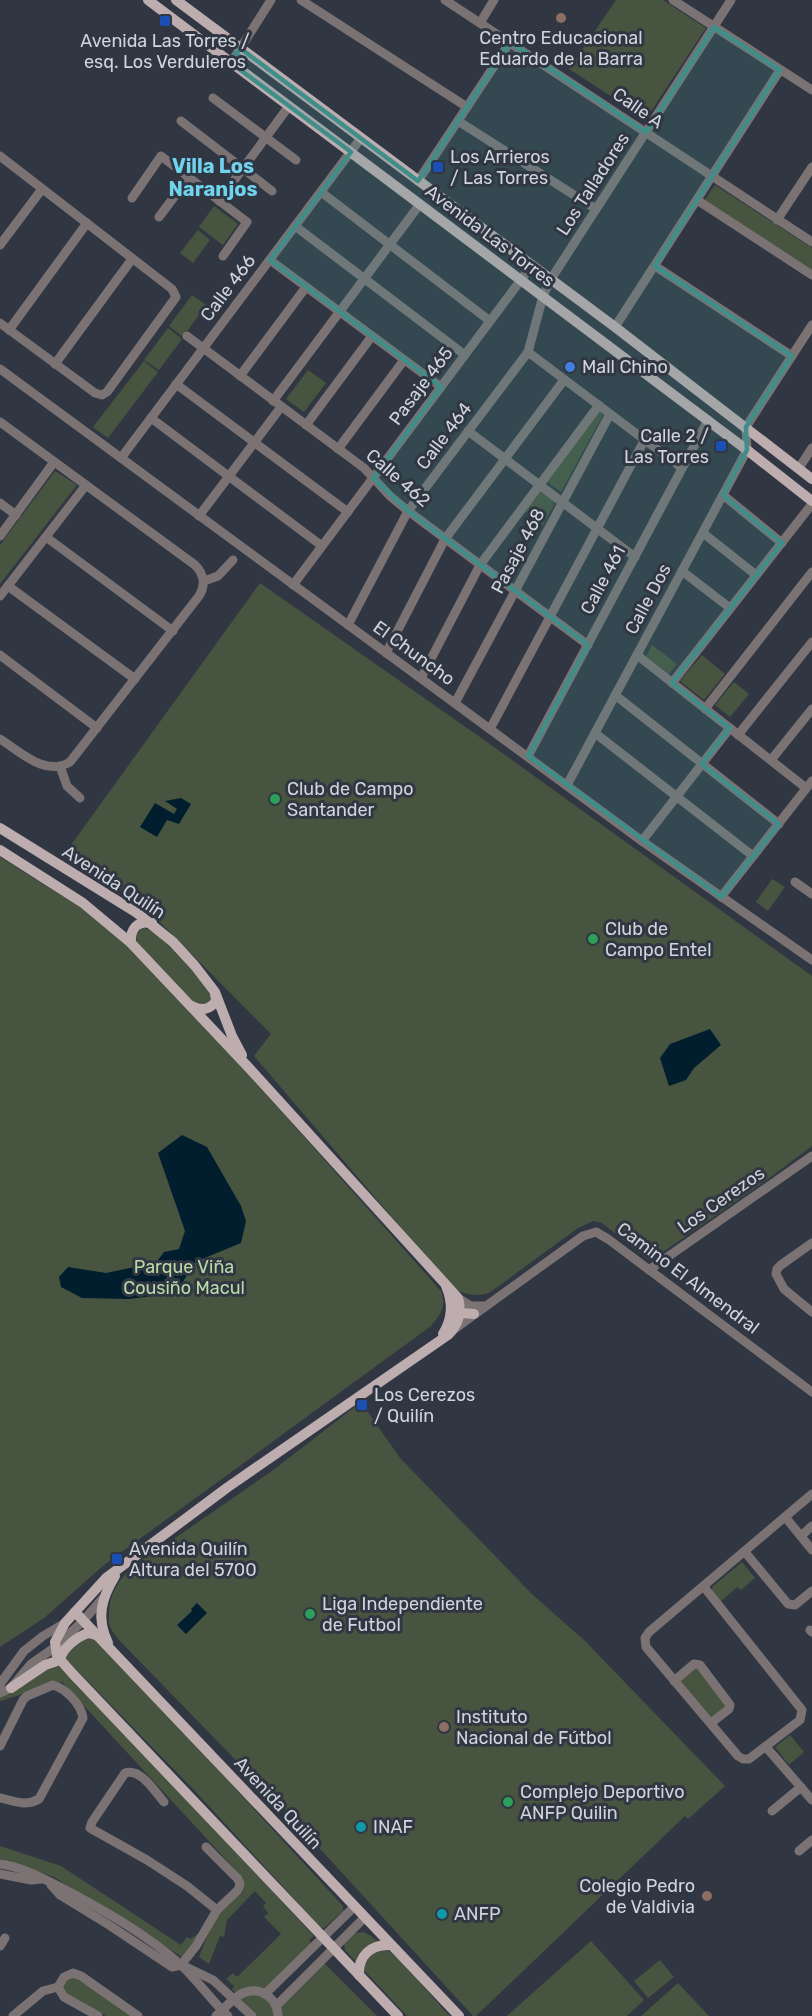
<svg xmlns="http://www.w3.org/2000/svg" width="812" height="2016" font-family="Rubik,sans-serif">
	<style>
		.green { fill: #47543f }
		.water { fill: #011e2e }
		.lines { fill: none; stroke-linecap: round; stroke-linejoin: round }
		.minor { stroke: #7b7273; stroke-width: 9 }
		.major { stroke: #beadaf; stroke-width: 10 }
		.marked { fill: #3f8e8a; fill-opacity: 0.2; stroke: #3f8e8a; stroke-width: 4.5; stroke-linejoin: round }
		.education-dot { fill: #8d6e63; stroke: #303743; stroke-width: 2 }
		.transit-dot { fill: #1a4fb4; stroke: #303743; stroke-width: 2 }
		.shop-dot { fill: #3f7fe0; stroke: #303743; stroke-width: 2 }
		.leisure-dot { fill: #2e9e5b; stroke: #303743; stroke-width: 2 }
		.culture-dot { fill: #0f9aa8; stroke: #303743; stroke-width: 2 }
		.labels { text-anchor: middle; stroke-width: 6; stroke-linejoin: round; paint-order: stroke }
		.poi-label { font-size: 18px; fill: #d0d4dc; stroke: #303743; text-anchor: start }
		.street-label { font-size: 18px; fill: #d0d4dc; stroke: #303743 }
		.park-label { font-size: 18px; fill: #badaa6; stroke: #303743 }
		.neighbourhood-label { font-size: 20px; font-weight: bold; fill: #71d4ef; stroke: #303743 }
	</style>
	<rect width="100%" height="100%" fill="#303743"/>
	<g class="green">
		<path d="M616 0H663L706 28 646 119 569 69Z"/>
		<path d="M715 185 812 248V271L704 201Z"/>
		<path d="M214 206 238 224 223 245 199 227Z"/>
		<path d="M198 230 210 240 193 263 180 253Z"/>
		<path d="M192 295 206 305 183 337 169 326Z"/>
		<path d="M168 328 182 339 159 370 144 360Z"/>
		<path d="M144 361 158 372 108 438 93 427Z"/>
		<path d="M308 370 326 383 304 412 286 399Z"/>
		<path d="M598 411 603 415 561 492 546 481Z"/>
		<path d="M55 471 77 485 0 584V545Z"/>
		<path d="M540 488 556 501 543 525 525 511Z"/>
		<path d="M260 583 487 742 812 976V1146L764 1182 650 1261 602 1223 593 1221 578 1228 489 1293C475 1297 461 1295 450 1285L254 1056 282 1019 271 1034 141 903 63 856Z"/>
		<path d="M652 645 677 664 669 674 646 656Z"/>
		<path d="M702 655 725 674 704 700 680 681Z"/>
		<path d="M734 682 749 694 730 717 715 705Z"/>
		<path d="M0 857 94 916 119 937 251 1077 441 1291C447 1306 441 1314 431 1326L104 1565 44 1618 0 1647Z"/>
		<path d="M772 879 785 887 768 911 756 902Z"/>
		<path d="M145 928C164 935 199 978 211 995L209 1004 195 1005 137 944 136 935 141 929Z"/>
		<path d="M361 1402 400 1458 532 1594 585 1641 725 1786 688 1819 685 1816 476 2016H473L291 1817 118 1639C115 1635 112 1631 110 1627 108 1622 109 1617 109 1613 110 1584 131 1565 155 1552L276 1468Z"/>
		<path d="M742 1562 755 1578 741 1590 737 1587 720 1602 712 1591V1587Z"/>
		<path d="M91 1635 98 1639 343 1906V1911L324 1928 320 1927 194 1790 66 1659 65 1654Z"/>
		<path d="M51 1659 69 1674 314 1936 309 1940 313 1945 264 1991 238 1994 232 1990 234 1986 226 1979 233 1973 237 1977 281 1934 264 1917 268 1913 263 1906 266 1903 255 1891 227 1920 224 1937 220 1936 209 1964 199 1957C208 1934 218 1904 243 1893V1878L62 1682 0 1701V1692Z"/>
		<path d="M696 1666 729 1705 712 1719 679 1680Z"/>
		<path d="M790 1735 804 1752 789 1765 775 1747Z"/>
		<path d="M0 1846 61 1866 181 1945 187 1937 190 1939 199 1933 185 1956 182 1957 54 1877 0 1859Z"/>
		<path d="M363 1932C383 1938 433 1998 450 2016H407L345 1950 344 1943 355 1933Z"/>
		<path d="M591 1941 644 2000 627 2016H507Z"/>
		<path d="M660 1960 674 1977 648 1998 634 1981Z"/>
		<path d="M324 1963 377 2016H279V2006Z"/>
		<path d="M74 1977 134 2016H106L66 1994 62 1990 64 1982Z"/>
		<path d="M678 1983 709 2016H641Z"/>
		<path d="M252 1993 268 1997 276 2016H258L240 1999Z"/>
	</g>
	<g class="water">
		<path d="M181 798 191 804 179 824 167 820 157 837 140 827 155 803 174 814 177 809 165 801Z"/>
		<path d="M710 1029 721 1045 694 1068 686 1080 669 1086 660 1058 670 1044Z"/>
		<path d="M182 1135 207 1147 241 1206 246 1221 241 1243 195 1262 176 1293 129 1299 82 1298 61 1287 59 1277 68 1267 106 1273 144 1265 158 1260 164 1252 179 1249 185 1231 158 1153Z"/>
		<path d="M197 1603 207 1613 186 1634 177 1625 192 1611 191 1609Z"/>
	</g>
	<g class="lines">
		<g class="minor">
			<path d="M301 0 467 107"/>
			<path d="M445 0 812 242"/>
			<path d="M673 0 812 90"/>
			<path d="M480 23 494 0"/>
			<path d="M231 63 271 0"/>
			<path d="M213 98 296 160"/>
			<path d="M181 121 272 191"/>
			<path d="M458 121 596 209"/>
			<path d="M0 156 172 289 176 297 107 392 102 395 95 393 0 323"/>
			<path d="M418 181 510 42"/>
			<path d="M321 192 490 321"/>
			<path d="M132 198 161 156 247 222 223 256"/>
			<path d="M697 200 812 275"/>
			<path d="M219 201 289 106"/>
			<path d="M159 217 189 177"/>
			<path d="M777 220 812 167"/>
			<path d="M295 226 465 355"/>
			<path d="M0 245 42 189"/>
			<path d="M270 260 441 387"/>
			<path d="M655 266 792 356"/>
			<path d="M615 327 780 70"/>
			<path d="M9 330 87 223"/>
			<path d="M187 336 364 468 390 496 408 511 588 645"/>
			<path d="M528 352 682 468"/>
			<path d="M55 364 132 259"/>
			<path d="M0 369 642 841 812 960"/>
			<path d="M240 376 306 287"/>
			<path d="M176 384 348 512"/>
			<path d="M273 401 420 204"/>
			<path d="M151 418 322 546"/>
			<path d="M0 422 195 565C204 574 206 585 199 596L70 762C45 777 21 752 0 739"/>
			<path d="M306 425 372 336"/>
			<path d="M468 431 635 557"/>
			<path d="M338 449 404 360"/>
			<path d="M121 458 361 138"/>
			<path d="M799 468 812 448"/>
			<path d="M723 495 782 543"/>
			<path d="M0 503 16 515"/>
			<path d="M199 516 281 407"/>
			<path d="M703 533 756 575"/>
			<path d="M0 536 54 462"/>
			<path d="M46 537 173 631"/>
			<path d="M682 571 730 608"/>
			<path d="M204 581 218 576 233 560"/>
			<path d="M293 585 532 265"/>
			<path d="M8 586 135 679"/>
			<path d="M0 596 86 485"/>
			<path d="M348 625 408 511 528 352 543 296 551 279 731 0"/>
			<path d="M386 653 445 539 564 380"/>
			<path d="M0 655 97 728"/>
			<path d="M637 655 806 788"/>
			<path d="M421 678 480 565 599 405"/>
			<path d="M672 683 812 504"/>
			<path d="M615 695 779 824"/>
			<path d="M455 703 610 414"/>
			<path d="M705 709 812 572"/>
			<path d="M490 729 645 439"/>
			<path d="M595 733 753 856"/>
			<path d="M738 735 812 642"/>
			<path d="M528 756 708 420"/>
			<path d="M771 760 812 709"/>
			<path d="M60 766 67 786 80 798"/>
			<path d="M567 785 747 450 746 427 812 325"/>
			<path d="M642 841 730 728"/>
			<path d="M795 882 812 894"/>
			<path d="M721 897 812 781"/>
			<path d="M812 1243 781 1265 777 1269 776 1274 784 1289 812 1312"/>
			<path d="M649 1270 812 1156"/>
			<path d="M458 1298 471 1306H485"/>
			<path d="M453 1330 583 1236 596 1232 608 1239 812 1392"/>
			<path d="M786 1518 812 1550"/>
			<path d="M801 1536 812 1526"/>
			<path d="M745 1552 788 1604 795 1605 812 1591"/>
			<path d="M704 1587 802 1710 800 1720 749 1759H743L738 1756 646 1647 645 1638 649 1632 812 1494"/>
			<path d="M810 1630 812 1632"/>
			<path d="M674 1681 694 1664 700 1665 730 1705 729 1709 711 1723"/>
			<path d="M0 1684 24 1651 43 1636 65 1623"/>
			<path d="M0 1693 11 1688 31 1664 54 1648 83 1621 103 1598"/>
			<path d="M0 1746 23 1700 27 1696 53 1685C66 1689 81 1704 83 1718L39 1799C25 1807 15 1801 0 1798"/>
			<path d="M766 1747 812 1800"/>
			<path d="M164 1802C154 1791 141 1768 125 1773L92 1822 90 1828 147 1860 187 1886 217 1910"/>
			<path d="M772 1811 801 1787"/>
			<path d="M799 1851 812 1840"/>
			<path d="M0 1864C23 1867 44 1879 64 1889 105 1911 146 1934 181 1965 198 1981 211 2000 228 2016"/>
			<path d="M0 1874 31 1880 42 1879"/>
			<path d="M51 1885 60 1895 109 1925 172 1967 181 1965"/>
			<path d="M0 1946 5 1938"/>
			<path d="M181 1965 196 1946 217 1910 238 1890 240 1884 238 1879 206 1847"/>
			<path d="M186 1967 213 1980 252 2016"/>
			<path d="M265 1994 354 1907"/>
			<path d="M276 2006 364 1918"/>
			<path d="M13 2016 43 1991 58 1987"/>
			<path d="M98 2016 64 1997 58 1987 64 1977 73 1973 81 1976 138 2016"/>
			<path d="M216 2016C224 2009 232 1999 241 1994 259 1985 277 1997 278 2016"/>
		</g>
		<g class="major">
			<path d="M148 0 747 450 812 501"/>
			<path d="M176 0 615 327 812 479"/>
			<path d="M0 828 137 913 173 942 195 966 215 992 232 1036 242 1055"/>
			<path d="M0 850 83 903 131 943 250 1069 458 1298C462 1311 459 1325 448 1335L228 1487 106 1578 65 1623 55 1642 57 1656 72 1673 398 2016"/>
			<path d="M131 943C130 929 137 920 152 923"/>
			<path d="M192 1006C201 1011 210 1010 216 1001L215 994"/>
			<path d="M455 1309 463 1313 474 1314"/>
			<path d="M443 1334C453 1318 453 1302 446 1286"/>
			<path d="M75 1612 459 2016"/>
			<path d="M108 1643C96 1618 101 1599 115 1576"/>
			<path d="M60 1660C62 1648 77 1637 88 1633L96 1635"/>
			<path d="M11 1688 45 1665 60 1660"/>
			<path d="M359 1975C358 1956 371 1944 390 1945"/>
		</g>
	</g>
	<path class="marked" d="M714 27 780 70 655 266 792 356 746 427 747 450 723 495 782 543 672 683 730 728 702 764 779 824 721 897 528 756 588 645 408 511 373 478 441 387 270 260 351 152 231 63 240 48 418 181 510 42 646 132Z"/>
	<g class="education-dot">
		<circle cx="561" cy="18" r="6"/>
		<circle cx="444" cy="1727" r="6"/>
		<circle cx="707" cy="1896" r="6"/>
	</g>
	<g class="transit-dot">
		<rect x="159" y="15" width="12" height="12" rx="3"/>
		<rect x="432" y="161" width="12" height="12" rx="3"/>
		<rect x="715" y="440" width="12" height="12" rx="3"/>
		<rect x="356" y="1399" width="12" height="12" rx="3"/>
		<rect x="111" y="1553" width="12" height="12" rx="3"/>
	</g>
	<circle class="shop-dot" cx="570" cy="367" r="6"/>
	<g class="leisure-dot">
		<circle cx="275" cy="799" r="6"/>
		<circle cx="593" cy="939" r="6"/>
		<circle cx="310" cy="1614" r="6"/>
		<circle cx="508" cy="1802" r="6"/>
	</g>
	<g class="culture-dot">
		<circle cx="361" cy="1827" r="6"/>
		<circle cx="442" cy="1914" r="6"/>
	</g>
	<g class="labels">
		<g class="poi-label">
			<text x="561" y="44" text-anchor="middle">Centro Educacional<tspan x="561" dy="21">Eduardo de la Barra</tspan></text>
			<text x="165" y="47" text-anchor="middle">Avenida Las Torres /<tspan x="165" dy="21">esq. Los Verduleros</tspan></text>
			<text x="450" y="163">Los Arrieros<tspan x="450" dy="21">/ Las Torres</tspan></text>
			<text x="582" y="373">Mall Chino</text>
			<text x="709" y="442" text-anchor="end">Calle 2 /<tspan x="709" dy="21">Las Torres</tspan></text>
			<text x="287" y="795">Club de Campo<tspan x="287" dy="21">Santander</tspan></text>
			<text x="605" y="935">Club de<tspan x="605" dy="21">Campo Entel</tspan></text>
			<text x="374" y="1401">Los Cerezos<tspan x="374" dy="21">/ Quilín</tspan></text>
			<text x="129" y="1555">Avenida Quilín<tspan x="129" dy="21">Altura del 5700</tspan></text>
			<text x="322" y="1610">Liga Independiente<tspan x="322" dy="21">de Futbol</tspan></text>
			<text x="456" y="1723">Instituto<tspan x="456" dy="21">Nacional de Fútbol</tspan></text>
			<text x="520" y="1798">Complejo Deportivo<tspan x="520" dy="21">ANFP Quilin</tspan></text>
			<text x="373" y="1833">INAF</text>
			<text x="695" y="1892" text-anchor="end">Colegio Pedro<tspan x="695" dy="21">de Valdivia</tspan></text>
			<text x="454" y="1920">ANFP</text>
		</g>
		<g class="street-label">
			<text transform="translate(638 108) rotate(35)" y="6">Calle A</text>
			<text transform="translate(593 184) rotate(-57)" y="6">Los Talladores</text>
			<text transform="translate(490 236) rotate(37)" y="6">Avenida Las Torres</text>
			<text transform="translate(228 288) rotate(-53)" y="6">Calle 466</text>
			<text transform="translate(421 386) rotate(-53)" y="6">Pasaje 465</text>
			<text transform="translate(444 436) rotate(-53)" y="6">Calle 464</text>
			<text transform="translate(398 478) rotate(41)" y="6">Calle 462</text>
			<text transform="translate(518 551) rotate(-62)" y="6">Pasaje 468</text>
			<text transform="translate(603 580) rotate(-62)" y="6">Calle 461</text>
			<text transform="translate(648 599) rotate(-62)" y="6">Calle Dos</text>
			<text transform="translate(414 653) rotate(36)" y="6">El Chuncho</text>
			<text transform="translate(114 882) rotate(33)" y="6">Avenida Quilín</text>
			<text transform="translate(721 1200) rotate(-35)" y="6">Los Cerezos</text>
			<text transform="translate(688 1278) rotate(37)" y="6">Camino El Almendral</text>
			<text transform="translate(278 1803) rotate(47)" y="6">Avenida Quilín</text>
		</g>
		<g class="park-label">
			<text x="184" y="1273">Parque Viña<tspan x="184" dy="21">Cousiño Macul</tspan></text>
		</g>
		<g class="neighbourhood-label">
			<text x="213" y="173">Villa Los<tspan x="213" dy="23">Naranjos</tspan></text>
		</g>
	</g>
</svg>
